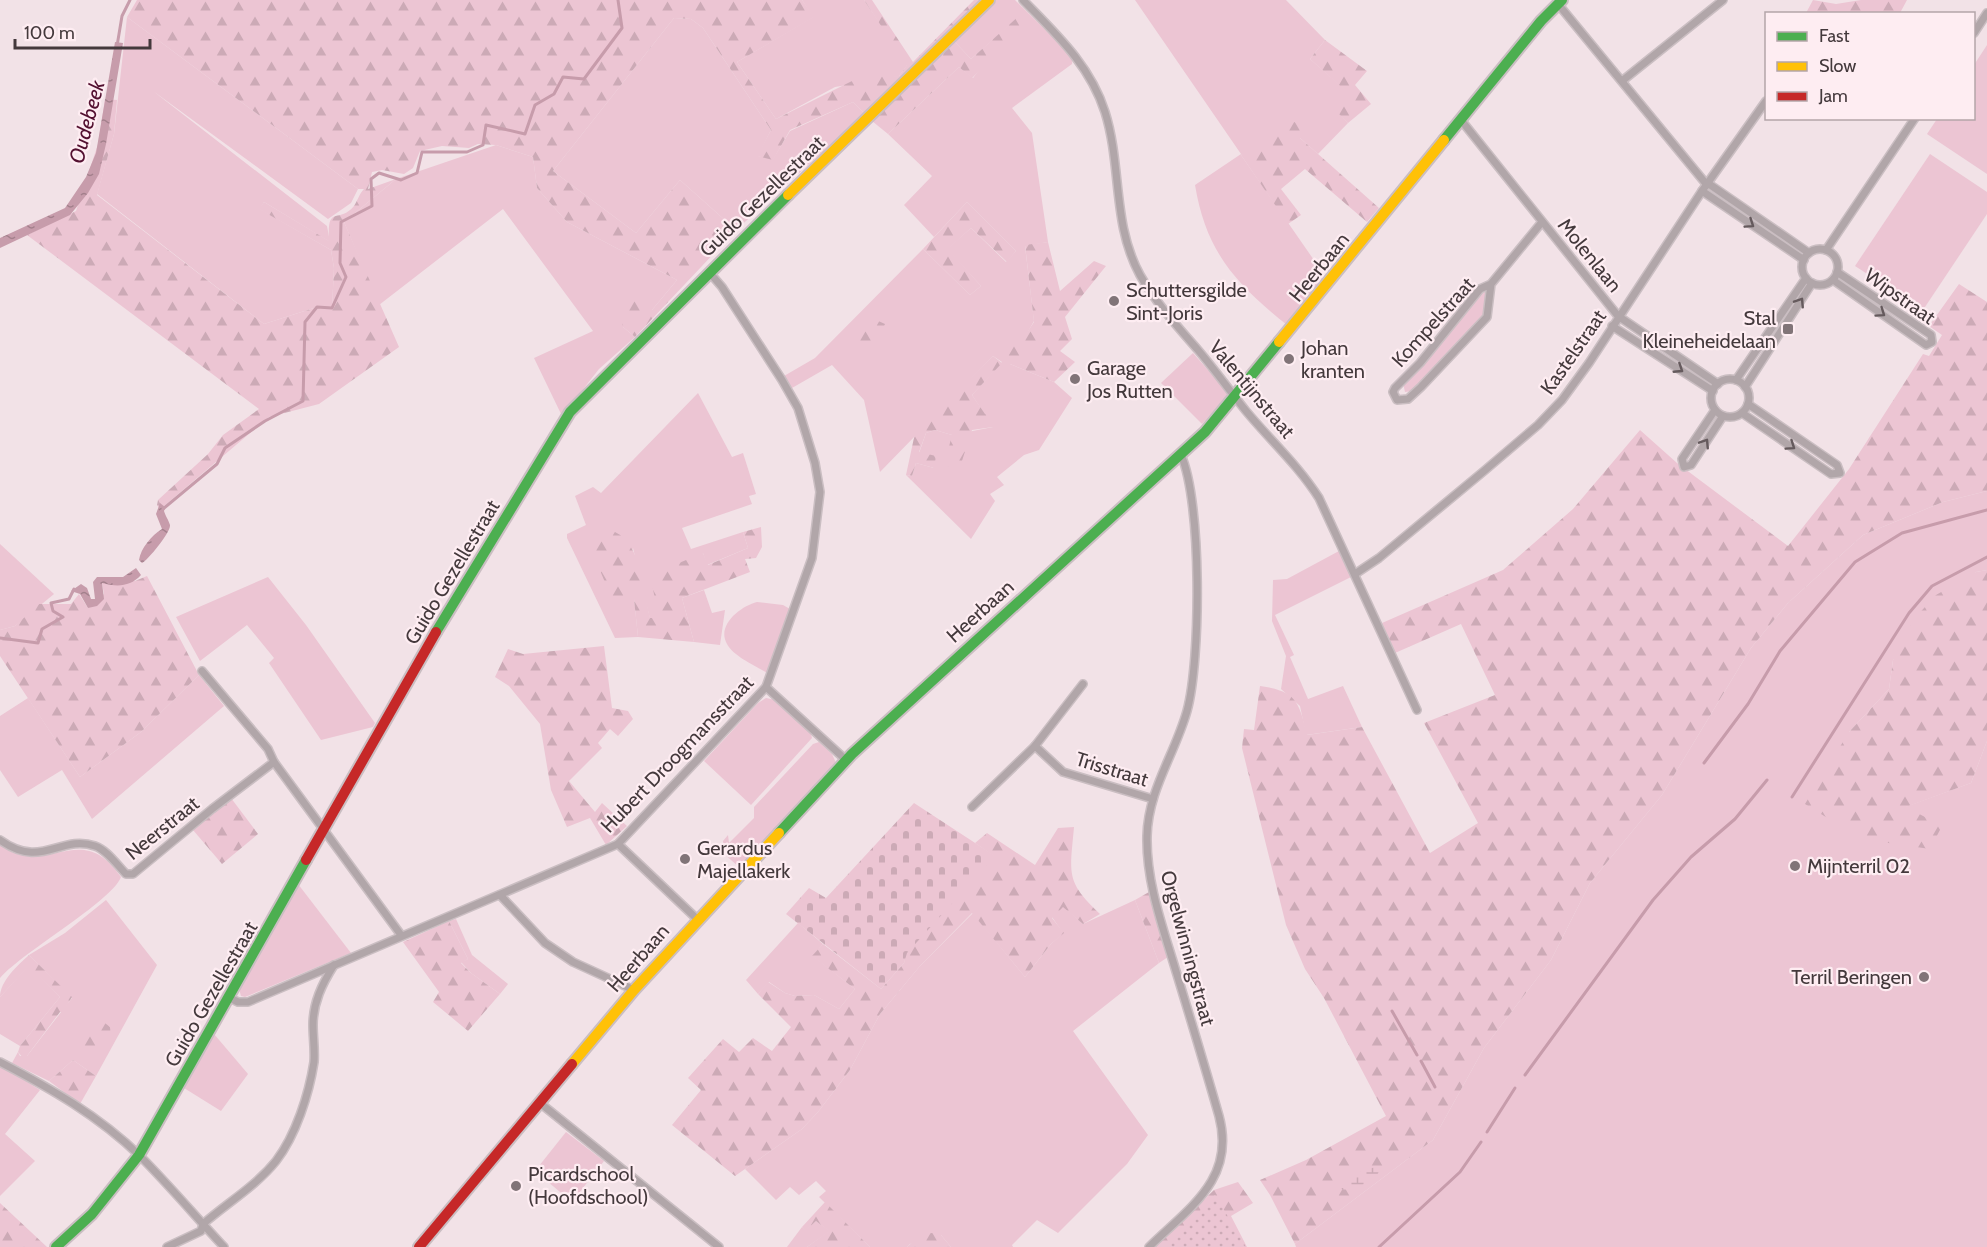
<svg xmlns="http://www.w3.org/2000/svg" width="1987" height="1247" font-family="Cabin,sans-serif">
	<style>
		.grass { fill: #ecc5d3 }
		.forest { fill: url(#forest-firs) }
		.wetland { fill: url(#wetland-marsh) }
		.cemetery { fill: url(#cemetery-stones) }
		.park { fill: url(#park-dots) }
		.water { fill: url(#water-ripples) }
		.lines { fill: none; stroke-linecap: round; stroke-linejoin: round }
		.stream { stroke: #c79cab; stroke-width: 3 }
		.street-casing { stroke: #cabec2; stroke-width: 10 }
		.fast-casing { stroke: #cabec2; stroke-width: 14 }
		.slow-casing { stroke: #cabec2; stroke-width: 14 }
		.jam-casing { stroke: #cabec2; stroke-width: 14 }
		.street { stroke: #b1a6a9; stroke-width: 7 }
		.fast { stroke: #4caf50; stroke-width: 10 }
		.slow { stroke: #ffc107; stroke-width: 10 }
		.jam { stroke: #c62828; stroke-width: 10 }
		.oneway { stroke: #655a5d }
		.poi-dot { fill: #817478; stroke: #feedf2; stroke-width: 2 }
		.labels { text-anchor: middle; stroke-width: 4.5; stroke-linejoin: round; paint-order: stroke }
		.street-label { font-size: 20px; fill: #44393c; stroke: #feedf2 }
		.poi-label { font-size: 20px; fill: #44393c; stroke: #feedf2; text-anchor: start }
		.water-label { font-size: 21px; font-style: italic; fill: #531030; stroke: #feedf2 }
	</style>
	<defs>
		<pattern id="forest-firs" width="22" height="20" patternUnits="userSpaceOnUse" patternTransform="scale(1.5)"><rect width="22" height="20" fill="#ecc5d3"/><path d="M5 1l3.5 6h-7zM16 11l3.5 6h-7z" fill="#ccaab6"/></pattern>
		<pattern id="wetland-marsh" width="20" height="14" patternUnits="userSpaceOnUse" patternTransform="scale(1.5)"><rect width="20" height="14" fill="#ecc5d3"/><path d="M1 5h8M5 5V1M11 12h8M15 12V8" fill="none" stroke="#ccaab6"/></pattern>
		<pattern id="cemetery-stones" width="16" height="16" patternUnits="userSpaceOnUse" patternTransform="scale(1.5)"><rect width="16" height="16" fill="#ecc5d3"/><path d="M2 7V4a2 2 0 0 1 4 0v3zM10 15v-3a2 2 0 0 1 4 0v3z" fill="#ccaab6"/></pattern>
		<pattern id="park-dots" width="8" height="8" patternUnits="userSpaceOnUse" patternTransform="scale(1.5)"><rect width="8" height="8" fill="#ecc5d3"/><path d="M2 2h.1M6 6h.1" fill="none" stroke="#ccaab6" stroke-width="1.8" stroke-linecap="round"/></pattern>
		<pattern id="water-ripples" width="26" height="14" patternUnits="userSpaceOnUse" patternTransform="scale(1.5)"><rect width="26" height="14" fill="#c79cab"/><path d="M2 4q2-2 4 0t4 0M15 11q2-2 4 0t4 0" fill="none" stroke="#a3808c"/></pattern>
	</defs>
	<rect width="100%" height="100%" fill="#f2e2e7"/>
	<g class="grass">
		<path d="M802 0H864L908 64 899 76 835 87 776 119 737 62 813 17Z"/>
		<path d="M996 0H1015L1073 57 1072 64 1012 108 1032 133 1048 242 1025 246 1034 321 1010 364 1054 382 1072 398 1039 450 1024 455 997 477 1004 485 990 494 995 501 971 539 906 475 912 476 916 463 934 468 919 453 926 433 935 430 952 435 993 427 972 395 1002 362 993 356 880 472 864 400 832 365 792 388 784 376 815 358 923 249 970 295 981 286 947 249 971 228 1006 262 1016 251 967 202 934 237 904 205 932 176 888 134 959 67 973 78 1020 16 971 59 954 41Z"/>
		<path d="M1135 0H1286L1325 40 1310 59 1349 93 1335 109 1348 123 1318 154 1300 138 1241 155 1325 276 1287 325C1236 284 1206 252 1195 185L1241 154Z"/>
		<path d="M127 17 358 189 351 203 328 219 153 91 327 226 330 242 264 202 260 209 331 250 334 268 332 308 317 307 264 324 97 194 114 134Z"/>
		<path d="M674 18 691 19 703 28 771 130 758 156 773 159 790 131 853 102 865 114 736 230 680 180 636 233 553 171Z"/>
		<path d="M1987 45V174L1927 134 1937 119 1974 118V65Z"/>
		<path d="M496 145 533 157 537 188 567 222 677 280 652 310 623 327 635 337 599 369 562 416 534 358 593 331 503 209 379 305 344 222 396 179Z"/>
		<path d="M1930 154 1987 192V214L1923 310 1855 266Z"/>
		<path d="M1486 290 1487 312C1464 340 1438 367 1412 391L1405 392 1403 383Z"/>
		<path d="M1193 353 1229 394 1202 424 1161 383Z"/>
		<path d="M698 393 732 457 743 453 756 494 749 496 752 504 682 528 691 549 743 532 748 548 707 565 703 553 660 618 650 619 633 548 615 605 634 598 638 637 615 638 567 538V534L586 525 575 496 593 487 601 493Z"/>
		<path d="M1987 491V570L1976 572 1893 660 1889 689 1849 732 1905 807 1971 783 1987 741V1247H1296L1295 1244 1433 1140 1484 1048 1551 960 1590 883 1662 795 1751 648 1788 603 1863 535 1943 502Z"/>
		<path d="M0 544 54 594 15 626 0 630Z"/>
		<path d="M1339 551 1351 577 1275 615 1294 655 1290 657 1308 699 1343 686 1362 727 1306 735 1300 706 1281 689 1286 656 1272 621 1273 580 1287 579Z"/>
		<path d="M268 577 306 625 375 723 373 727 321 740 269 663 274 658 247 625 200 661 176 617Z"/>
		<path d="M704 590 712 613 725 610 720 645 694 642 682 598Z"/>
		<path d="M757 602 783 605 790 609 767 673C756 666 733 656 727 644 716 625 741 606 757 602Z"/>
		<path d="M199 675 224 706 92 819 62 770 18 797 0 770V716L28 698 80 777 141 732Z"/>
		<path d="M766 698 776 700 811 734 812 738 751 805 704 761 758 703Z"/>
		<path d="M819 742 832 754 836 763 739 867 723 853V841L728 835 729 843 754 818V807L813 744Z"/>
		<path d="M0 845C48 880 80 817 121 877 111 902 24 951 0 978Z"/>
		<path d="M298 884 351 953 245 997 241 996 239 989Z"/>
		<path d="M106 900 157 965 96 1076 73 1060 49 1081 12 1063 18 1052 20 1056H27L72 998 29 955 65 933Z"/>
		<path d="M1135 900 1159 963 1073 1031 1148 1135 1127 1164 1058 1233 1037 1220 1012 1245 1013 1247H951L941 1235 910 1244 907 1247H870L819 1197 826 1191 816 1181 799 1195 790 1187 776 1200 745 1169 802 1129 818 1112 850 1070 880 1014 920 966 973 913 1025 977 1051 944 1063 933 1052 917 1063 906 1083 924Z"/>
		<path d="M456 919 472 955 508 984 500 994 471 973 461 962 468 959 449 921Z"/>
		<path d="M798 923 823 944 813 956 855 989 839 1009 814 995 795 996 785 993 769 982 758 994 746 980Z"/>
		<path d="M29 965 60 997 20 1046 0 1034V997Z"/>
		<path d="M214 1034 248 1074 221 1111 184 1088Z"/>
		<path d="M0 1065 40 1090 5 1134 35 1161 0 1196Z"/>
		<path d="M566 1132 604 1161 572 1202 535 1171Z"/>
		<path d="M816 1221 830 1231 807 1247H787L802 1227 805 1230Z"/>
	</g>
	<g class="forest">
		<path d="M137 0H802L814 17 737 62 776 119 860 77 899 76 907 65 864 0H872L913 62 974 0H980L865 114 853 102 790 130 773 160 757 156 771 130 703 28 691 19 674 18 553 171 636 233 680 180 736 230 635 337 623 327 619 304 636 290 652 310 677 280 567 222 537 188 533 157 496 145 478 144 469 148 442 146 420 151 413 168 404 174 382 170 372 172 368 189 396 179 344 222 399 347 319 404 269 417 163 507 164 515 157 505 158 500 208 454 223 435 259 409 27 235 76 211 98 144 105 99 117 100 114 134 97 195 264 324 317 307 332 308 334 268 331 250 259 209 264 202 329 241C327 203 338 225 354 206 358 200 359 194 364 189H358L127 17Z"/>
		<path d="M1813 0 1836 4 1861 0H1907L1900 13H1806Z"/>
		<path d="M1020 15 1029 23 972 78 959 67 888 134 872 121 954 41 971 59Z"/>
		<path d="M1325 40 1367 71 1355 85 1371 104 1348 123 1334 109 1348 93 1310 59Z"/>
		<path d="M1292 121 1301 125 1300 138 1379 208 1367 222 1305 169 1281 189 1301 215 1288 224 1241 155Z"/>
		<path d="M967 202 1016 251 1007 262 971 228 948 249 981 286 970 295 923 249Z"/>
		<path d="M1048 242 1060 291 1094 261 1106 266 1065 317 1072 339 1060 351 1075 362 1054 382 1010 364 1002 328H1016L1026 334 1034 322 1025 245Z"/>
		<path d="M1959 284 1987 302V491L1943 502 1863 535 1788 603 1751 648 1662 795 1590 883 1551 960 1484 1048 1433 1140 1295 1244 1270 1195 1260 1180 1306 1160 1386 1116 1324 998 1305 969 1286 925 1242 748 1244 729 1254 730 1260 686C1296 691 1299 701 1307 735L1362 727 1430 853 1478 823 1424 723 1495 695 1461 624 1395 653 1382 623 1503 570 1573 509 1640 430 1677 463 1788 546 1849 469 1923 354 1929 356 1942 335 1929 326Z"/>
		<path d="M874 319 885 324C881 334 872 343 861 346L855 342C856 329 864 325 874 319Z"/>
		<path d="M993 356 1002 363 972 395 985 414 994 416 993 427 972 430 960 467 944 466 952 435 935 430 926 433 919 452 936 456 934 468 916 463 912 476 906 475 915 433Z"/>
		<path d="M761 527 762 547 756 558 745 559 750 572 682 598 694 642 638 637 634 599 615 606 591 549 595 538 615 532C642 545 643 591 650 618H659L650 575 703 553 708 565 748 548 743 532Z"/>
		<path d="M1987 570V741L1971 783 1906 807 1942 826 1930 849 1861 839 1805 804 1849 732 1889 689 1893 660 1913 620 1936 595 1976 572Z"/>
		<path d="M147 576 199 675 141 732 80 777 0 656V630L15 626 39 604H71L79 594 88 608 104 594 102 583 135 581Z"/>
		<path d="M604 646 612 708 628 711 633 719 618 736 610 729 598 743 602 748 569 781 595 812 602 803 627 826 606 845 590 818 567 827 551 790 540 724 509 686 495 677 508 649 523 654Z"/>
		<path d="M231 798 258 834 222 864 193 830Z"/>
		<path d="M1074 827C1070 874 1065 881 1100 914L1083 924 1063 907 1052 918 1064 933 1051 944 1025 977 972 913 920 966 880 1014 850 1070 818 1112 802 1129 735 1176 672 1125 701 1090 688 1078 723 1039 739 1052 753 1038 772 1051 791 1027 758 994 768 982 785 993 795 996 814 995 839 1009 855 989 812 956 823 944 881 989 904 963 906 953 994 856 975 843 987 833 1035 865 1058 828Z"/>
		<path d="M1149 892 1168 957 1159 963 1135 900Z"/>
		<path d="M449 921 468 959 461 963 471 973 500 994 468 1031 433 1002 439 992 403 942Z"/>
		<path d="M29 955 72 997 63 1012H60L27 1056 23 1058 18 1052 20 1046 60 997 29 966 0 997C0 981 18 965 29 955Z"/>
		<path d="M101 1020 110 1027C112 1039 103 1050 92 1053L84 1048 83 1041Z"/>
		<path d="M73 1060 96 1076 80 1104 49 1081Z"/>
		<path d="M1238 1182 1253 1203 1231 1216 1247 1247H1155L1214 1190Z"/>
		<path d="M825 1202 870 1247H807L829 1231 816 1221 805 1231 802 1227Z"/>
		<path d="M0 1203 47 1247H0Z"/>
		<path d="M932 1233 941 1235 951 1247H907L922 1234Z"/>
	</g>
	<path class="wetland" d="M1382 1167C1376 1181 1354 1192 1339 1189 1350 1173 1363 1168 1382 1167Z"/>
	<path class="cemetery" d="M914 803 995 856 907 953 904 963 881 989 786 914 809 888 826 898Z"/>
	<path class="park" d="M1215 1195 1246 1247H1166Z"/>
	<g class="water">
		<path d="M115 42 123 43 106 144 99 174 88 193 70 215 0 248V238L65 208 86 177 96 153Z"/>
		<path d="M160 503 165 507 164 511C165 515 169 521 170 525 171 532 148 560 142 563L139 560C141 548 151 536 162 529L156 514Z"/>
		<path d="M136 568 141 575C130 587 117 587 102 583L104 599 97 606 88 608 80 594 71 591 81 584 87 588 91 599H95L93 582 97 577H123Z"/>
	</g>
	<g class="lines">
		<g class="stream">
			<path d="M117 46 122 16 130 0"/>
			<path d="M163 509 217 464 225 448 265 421 303 401 305 322 317 307 332 308 346 277 340 263 341 222 372 206 371 179 379 173 401 180 417 173 422 152H467L483 145 486 125 525 134 535 105 554 94 563 77 584 79 622 28 618 0"/>
			<path d="M0 638 38 643 42 629 63 617 53 611 51 603 69 599 74 589"/>
			<path d="M1704 763 1748 704 1780 651 1855 562 1902 533 1987 510"/>
			<path d="M1792 797 1909 613 1932 586 1987 557"/>
			<path d="M1392 1011 1417 1055"/>
			<path d="M1421 1061 1435 1087"/>
			<path d="M1525 1075 1653 900 1691 857 1735 819 1767 780"/>
			<path d="M1487 1132 1515 1088"/>
			<path d="M1379 1247 1460 1172 1481 1142"/>
		</g>
		<g class="street-casing">
			<g id="street">
				<path d="M1023 0C1056 34 1090 65 1105 112 1122 166 1112 224 1140 275 1156 303 1177 326 1198 350 1215 370 1230 391 1246 411 1270 440 1298 465 1319 498L1417 710"/>
				<path d="M1558 4 1707 185"/>
				<path d="M1974 33 1987 13"/>
				<path d="M1622 81 1723 0"/>
				<path d="M1461 120 1618 316 1718 384"/>
				<path d="M1709 184 1809 253"/>
				<path d="M1702 191 1804 260"/>
				<circle cx="1820" cy="267" r="18"/>
				<path d="M1826 250 1915 118"/>
				<path d="M1833 280 1926 345 1932 342 1931 335 1837 272"/>
				<path d="M1491 284 1487 317 1421 387 1408 399 1397 400 1393 392 1395 388 1420 363 1480 289 1491 284 1542 222"/>
				<path d="M1612 326 1713 391"/>
				<circle cx="1730" cy="398" r="19"/>
				<path d="M1736 380 1806 278"/>
				<path d="M1745 387 1812 283"/>
				<path d="M1715 410 1682 459 1684 467 1691 465 1723 416"/>
				<path d="M1742 413 1831 474 1840 473 1837 465 1748 404"/>
				<path d="M1355 574 1379 558 1484 471 1538 425 1562 400 1589 363 1702 191 1766 101"/>
				<path d="M202 671 268 749 274 762"/>
				<path d="M766 687 846 760"/>
				<path d="M1035 746 1063 772 1153 799"/>
				<path d="M972 807 1035 746 1083 684"/>
				<path d="M0 840C42 870 60 834 95 846 107 850 117 865 126 874H133L212 809 274 762 401 935"/>
				<path d="M618 844 697 919"/>
				<path d="M500 895 545 943 573 962 634 990"/>
				<path d="M230 998 238 1002H248L618 844 766 687 812 558 820 492 815 463 798 408 782 380 722 287 709 272"/>
				<path d="M0 1062C50 1088 99 1116 140 1156 169 1185 196 1217 224 1247"/>
				<path d="M540 1103 719 1247"/>
				<path d="M167 1247 201 1231 203 1224C227 1203 256 1186 276 1161 296 1135 309 1094 314 1062 315 1050 313 1037 313 1025 313 1003 322 984 334 965"/>
				<path d="M1149 1247C1189 1208 1236 1179 1219 1116 1205 1067 1190 1017 1175 968 1162 925 1146 881 1147 836 1148 790 1175 754 1187 711 1201 660 1202 502 1181 455"/>
			</g>
		</g>
		<g class="fast-casing">
			<g id="fast">
				<path d="M1444 140 1541 21 1562 0"/>
				<path d="M436 632 570 412 788 195"/>
				<path d="M779 833 852 754 1205 432 1279 342"/>
				<path d="M56 1247 92 1214 139 1155 306 860"/>
			</g>
		</g>
		<g class="slow-casing">
			<g id="slow">
				<path d="M788 195 989 0"/>
				<path d="M1279 342 1444 140"/>
				<path d="M572 1064 634 990 779 833"/>
			</g>
		</g>
		<g class="jam-casing">
			<g id="jam">
				<path d="M306 860 436 632"/>
				<path d="M419 1247 572 1064"/>
			</g>
		</g>
		<use href="#street" class="street"/>
		<use href="#fast" class="fast"/>
		<use href="#slow" class="slow"/>
		<use href="#jam" class="jam"/>
	</g>
	<defs><path id="oneway-chevron" d="M-2-3.5L2.5 0L-2 3.5" fill="none" stroke-width="1.6" stroke-linecap="round" stroke-linejoin="round" transform="scale(1.5)"/></defs>
	<g class="oneway">
		<use href="#oneway-chevron" transform="translate(1750 224) rotate(34)"/>
		<use href="#oneway-chevron" transform="translate(1800 302) rotate(-57)"/>
		<use href="#oneway-chevron" transform="translate(1881 313) rotate(35)"/>
		<use href="#oneway-chevron" transform="translate(1679 369) rotate(33)"/>
		<use href="#oneway-chevron" transform="translate(1705 443) rotate(-57)"/>
		<use href="#oneway-chevron" transform="translate(1791 446) rotate(34)"/>
	</g>
	<g class="poi-dot">
		<circle cx="1114" cy="301" r="6"/>
		<rect x="1782" y="323" width="12" height="12" rx="3"/>
		<circle cx="1289" cy="359" r="6"/>
		<circle cx="1075" cy="379" r="6"/>
		<circle cx="685" cy="859" r="6"/>
		<circle cx="1795" cy="866" r="6"/>
		<circle cx="1924" cy="977" r="6"/>
		<circle cx="516" cy="1186" r="6"/>
	</g>
	<g class="labels">
		<g class="street-label">
			<text transform="translate(762 196) rotate(-44)" y="7">Guido Gezellestraat</text>
			<text transform="translate(1590 255) rotate(51)" y="7">Molenlaan</text>
			<text transform="translate(1319 267) rotate(-51)" y="7">Heerbaan</text>
			<text transform="translate(1900 296) rotate(35)" y="7">Wipstraat</text>
			<text transform="translate(1433 322) rotate(-48)" y="7">Kompelstraat</text>
			<text transform="translate(1573 352) rotate(-55)" y="7">Kastelstraat</text>
			<text transform="translate(1252 389) rotate(50)" y="7">Valentijnstraat</text>
			<text transform="translate(452 572) rotate(-59)" y="7">Guido Gezellestraat</text>
			<text transform="translate(980 611) rotate(-42)" y="7">Heerbaan</text>
			<text transform="translate(677 754) rotate(-46)" y="7">Hubert Droogmansstraat</text>
			<text transform="translate(1112 769) rotate(17)" y="7">Trisstraat</text>
			<text transform="translate(162 828) rotate(-39)" y="7">Neerstraat</text>
			<text transform="translate(1188 948) rotate(75)" y="7">Orgelwinningstraat</text>
			<text transform="translate(638 958) rotate(-49)" y="7">Heerbaan</text>
			<text transform="translate(211 994) rotate(-60)" y="7">Guido Gezellestraat</text>
		</g>
		<g class="poi-label">
			<text x="1126" y="297">Schuttersgilde<tspan x="1126" dy="23">Sint-Joris</tspan></text>
			<text x="1776" y="325" text-anchor="end">Stal<tspan x="1776" dy="23">Kleineheidelaan</tspan></text>
			<text x="1301" y="355">Johan<tspan x="1301" dy="23">kranten</tspan></text>
			<text x="1087" y="375">Garage<tspan x="1087" dy="23">Jos Rutten</tspan></text>
			<text x="697" y="855">Gerardus<tspan x="697" dy="23">Majellakerk</tspan></text>
			<text x="1807" y="873">Mijnterril 02</text>
			<text x="1912" y="984" text-anchor="end">Terril Beringen</text>
			<text x="528" y="1181">Picardschool<tspan x="528" dy="23">(Hoofdschool)</tspan></text>
		</g>
		<g class="water-label">
			<text transform="translate(87 122) rotate(-75)" y="7">Oudebeek</text>
		</g>
	</g>
	<rect x="1765" y="12" width="210" height="108" fill="#feedf2" stroke="#b4a5a9" stroke-width="1.5"/>
	<rect x="1777" y="32" width="30" height="9" fill="#4caf50" stroke="#b4a5a9" stroke-width="1.5"/>
	<text x="1819" y="42" font-size="18" fill="#44393c">Fast</text>
	<rect x="1777" y="62" width="30" height="9" fill="#ffc107" stroke="#b4a5a9" stroke-width="1.5"/>
	<text x="1819" y="72" font-size="18" fill="#44393c">Slow</text>
	<rect x="1777" y="92" width="30" height="9" fill="#c62828" stroke="#b4a5a9" stroke-width="1.5"/>
	<text x="1819" y="102" font-size="18" fill="#44393c">Jam</text>
	<path d="M15 39v9h135v-9" fill="none" stroke="#44393c" stroke-width="3"/>
	<text x="24" y="39" font-size="18" fill="#44393c" stroke="#feedf2" stroke-width="4.5" paint-order="stroke">100 m</text>
</svg>
